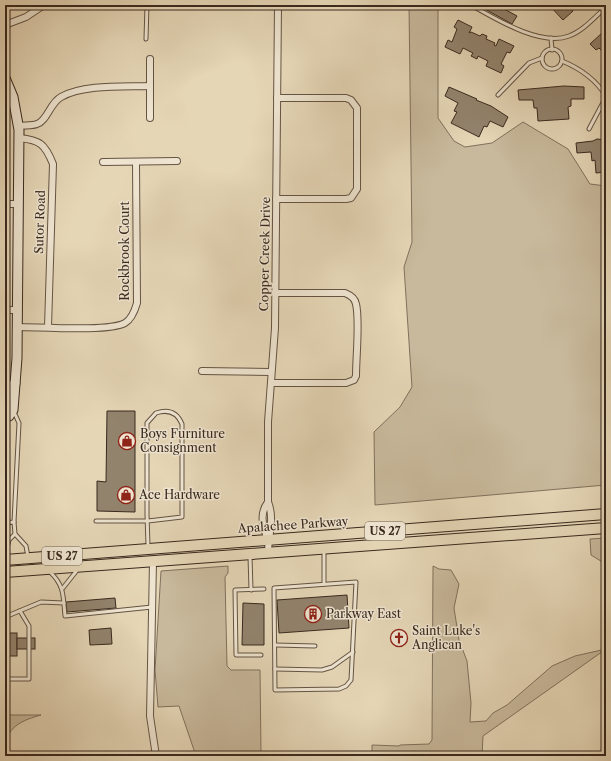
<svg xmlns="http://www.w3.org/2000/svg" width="611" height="761" font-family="'Libre Caslon Text',serif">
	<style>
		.green { fill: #c8b99c; stroke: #80715d }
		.building { fill: #92836d; stroke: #39291e }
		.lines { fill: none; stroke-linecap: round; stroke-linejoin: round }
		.lane-casing { stroke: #645444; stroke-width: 5 }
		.street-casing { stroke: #645444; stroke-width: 8 }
		.secondary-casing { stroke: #39291e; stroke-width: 11 }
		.primary-casing { stroke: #39291e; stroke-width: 12 }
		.lane { stroke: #eee4d0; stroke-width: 3 }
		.street { stroke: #eee4d0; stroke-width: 6 }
		.secondary { stroke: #eee4d0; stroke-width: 9 }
		.primary { stroke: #e5d6b6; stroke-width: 10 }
		.labels { text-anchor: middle; stroke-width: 3; stroke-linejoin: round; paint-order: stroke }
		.shield { fill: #eee4d0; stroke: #6f6153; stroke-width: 1 }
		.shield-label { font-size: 11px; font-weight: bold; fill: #39291e }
		.street-label { font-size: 12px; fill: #39291e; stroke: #eee4d0 }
		.poi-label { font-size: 12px; fill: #39291e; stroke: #eee4d0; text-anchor: start }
	</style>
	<rect width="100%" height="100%" fill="#e5d6b6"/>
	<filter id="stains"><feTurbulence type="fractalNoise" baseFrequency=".005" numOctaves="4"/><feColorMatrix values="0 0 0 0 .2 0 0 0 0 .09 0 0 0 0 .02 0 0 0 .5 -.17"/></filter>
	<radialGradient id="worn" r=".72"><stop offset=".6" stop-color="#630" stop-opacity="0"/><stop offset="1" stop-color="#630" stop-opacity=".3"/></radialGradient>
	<g class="green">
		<path d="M409 5H438V118L454 141 465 147 492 143 523 122 568 149 590 184 606 186V485L375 505 374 432 400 407 412 387 404 267 412 242Z"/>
		<path d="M606 538V567L604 563 591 555 590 539Z"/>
		<path d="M228 566V573L225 577 227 666 231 670H260L261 753 235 752V756H196L179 706 158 707 155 670 161 571Z"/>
		<path d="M433 566 439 569 451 570 459 584 454 608 459 640 467 661 471 703 470 722 486 721 493 713 507 705 552 666 575 656 606 649 483 736 482 756 372 755V745L399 746 400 745 429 744 432 740Z"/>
		<path d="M5 715H41C24 720 8 725 5 746Z"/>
	</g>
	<g class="building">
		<path d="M484 5H497L517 16 512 24 483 8Z"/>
		<path d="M549 5H574L571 8 573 11 563 20Z"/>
		<path d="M458 20 472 27 469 33 471 32 480 36 482 34 487 36 486 39 495 43 494 45 496 46 499 39 514 46 510 53 507 52 501 64 504 66 501 73 486 66 488 61 478 56 477 59 471 56 473 53 463 48 460 54 445 47 448 40 452 42 457 29 454 27Z"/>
		<path d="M602 33 606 37V55L599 48 596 50 590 44Z"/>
		<path d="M564 86 584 87V99H571V106L568 107 569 119 538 121 537 108H534L533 100H519L518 90Z"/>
		<path d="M449 87 477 99 476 100 491 106 508 117 503 127 490 121 487 127 484 126 479 137 451 123 457 112 454 111 458 103 445 96Z"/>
		<path d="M597 139 606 140V172L596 173 595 160 592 161 591 152 577 153 576 143 593 141Z"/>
		<path d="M107 411H135V512L97 511V481L106 482Z"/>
		<path d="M347 595 349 628 279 633 277 600Z"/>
		<path d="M115 598 116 608 67 612 66 602Z"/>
		<path d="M243 603 264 604V645H242Z"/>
		<path d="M111 628 112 644 90 645 89 630Z"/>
		<rect x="5" y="633" width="12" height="23"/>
		<rect x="17" y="638" width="18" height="11"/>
	</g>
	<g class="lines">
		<g class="lane-casing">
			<g id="lane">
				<path d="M471 5C496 19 541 47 569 36 583 31 595 17 606 7"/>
				<path d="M551 38 552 50"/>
				<path d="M146 39 147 5"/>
				<circle cx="552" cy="59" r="10"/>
				<path d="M562 61C579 68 596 80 606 96"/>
				<path d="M498 95 529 63 542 58"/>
				<path d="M589 129 606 97"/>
				<path d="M14 412 19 423 14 522"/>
				<path d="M96 521H148L182 517V424C177 412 168 409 156 413L147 423V514L148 546"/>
				<path d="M5 523 14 522 15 534 26 546 28 557"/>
				<path d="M324 550V584"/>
				<path d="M5 556 9 540 15 534"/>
				<path d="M250 556 251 590"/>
				<path d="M50 572C65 586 63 597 65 616L152 607"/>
				<path d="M356 582 351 680 346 686 339 689 275 690 274 588Z"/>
				<path d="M63 588 78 569"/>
				<path d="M5 617 41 602 64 603"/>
				<path d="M275 645 315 646"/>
				<path d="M261 655H236L235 590 264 589"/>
				<path d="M275 669 322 670 332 667 353 652"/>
				<path d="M5 679H29V626L20 611"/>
			</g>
		</g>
		<g class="street-casing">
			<g id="street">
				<path d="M5 25 26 17 44 5"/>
				<path d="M150 118V59"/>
				<path d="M19 126C24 125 32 126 37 124 47 121 50 103 61 97 84 84 125 87 150 86"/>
				<path d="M19 138C40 140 45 144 53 164L48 327"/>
				<path d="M103 162 177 161"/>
				<path d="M276 199H346L351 198 357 189V108L351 100 346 98H277"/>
				<path d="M5 204H19"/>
				<path d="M5 310H17"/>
				<path d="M17 327C40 327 109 332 125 323 132 319 135 310 137 303L136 162"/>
				<path d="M202 371 271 372"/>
				<path d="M271 383H346L354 380 356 376C356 356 360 321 356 304 355 298 350 295 345 293H275"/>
				<path d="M267 538C263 525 259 514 268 502"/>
				<path d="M268 553C268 536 275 519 268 502V422L275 328 278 5"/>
				<path d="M153 562 150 716 156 756"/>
			</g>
		</g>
		<g class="secondary-casing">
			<g id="secondary">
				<path d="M5 78 13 97 19 130 17 358 13 410 9 416 5 417"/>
				<path d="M5 393 15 383"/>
			</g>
		</g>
		<g class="primary-casing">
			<g id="primary">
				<path d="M5 560 606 514"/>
				<path d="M5 572 606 528"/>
			</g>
		</g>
		<use href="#lane" class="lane"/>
		<use href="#street" class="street"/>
		<use href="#secondary" class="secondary"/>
		<use href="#primary" class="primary"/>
	</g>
	<defs>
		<g id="shop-ring" transform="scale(0.9)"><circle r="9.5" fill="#eee4d0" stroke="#8f2418" stroke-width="1.5"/><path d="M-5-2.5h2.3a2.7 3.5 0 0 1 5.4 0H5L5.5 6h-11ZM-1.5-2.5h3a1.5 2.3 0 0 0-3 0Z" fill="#8f2418"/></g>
		<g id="building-ring" transform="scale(0.9)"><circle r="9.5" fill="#eee4d0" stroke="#8f2418" stroke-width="1.5"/><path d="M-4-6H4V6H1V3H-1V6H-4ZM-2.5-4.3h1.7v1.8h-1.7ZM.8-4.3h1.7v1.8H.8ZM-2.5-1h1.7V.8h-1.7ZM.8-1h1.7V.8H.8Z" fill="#8f2418"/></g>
		<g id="church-ring" transform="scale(0.9)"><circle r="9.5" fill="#eee4d0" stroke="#8f2418" stroke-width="1.5"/><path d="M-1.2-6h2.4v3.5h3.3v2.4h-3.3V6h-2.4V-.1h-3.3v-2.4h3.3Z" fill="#8f2418"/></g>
	</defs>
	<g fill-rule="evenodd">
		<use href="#shop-ring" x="127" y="441"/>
		<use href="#shop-ring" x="126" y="495"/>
		<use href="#building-ring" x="313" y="614"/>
		<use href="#church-ring" x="399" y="638"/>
	</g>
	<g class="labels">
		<g class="shield">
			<rect x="365" y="522" width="40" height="18" rx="3"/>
			<rect x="42" y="547" width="40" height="18" rx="3"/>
		</g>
		<g class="shield-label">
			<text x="385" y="535">US 27</text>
			<text x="62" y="560">US 27</text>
		</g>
		<g class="street-label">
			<text transform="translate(40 222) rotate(-88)" y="4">Sutor Road</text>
			<text transform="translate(125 251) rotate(-90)" y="4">Rockbrook Court</text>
			<text transform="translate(265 254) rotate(-89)" y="4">Copper Creek Drive</text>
			<text transform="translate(293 525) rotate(-4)" y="4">Apalachee Parkway</text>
		</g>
		<g class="poi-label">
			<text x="140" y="438">Boys Furniture<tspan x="140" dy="14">Consignment</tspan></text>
			<text x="139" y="499">Ace Hardware</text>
			<text x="326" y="618">Parkway East</text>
			<text x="412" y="635">Saint Luke's<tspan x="412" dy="14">Anglican</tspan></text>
		</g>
	</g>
	<rect width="611" height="761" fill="none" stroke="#e5d6b6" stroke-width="20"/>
	<rect x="6" y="6" width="599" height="749" fill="none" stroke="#39291e" stroke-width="2"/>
	<rect x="10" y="10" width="591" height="741" fill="none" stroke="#39291e"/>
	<rect width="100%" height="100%" filter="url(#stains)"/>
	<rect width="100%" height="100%" fill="url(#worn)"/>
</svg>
